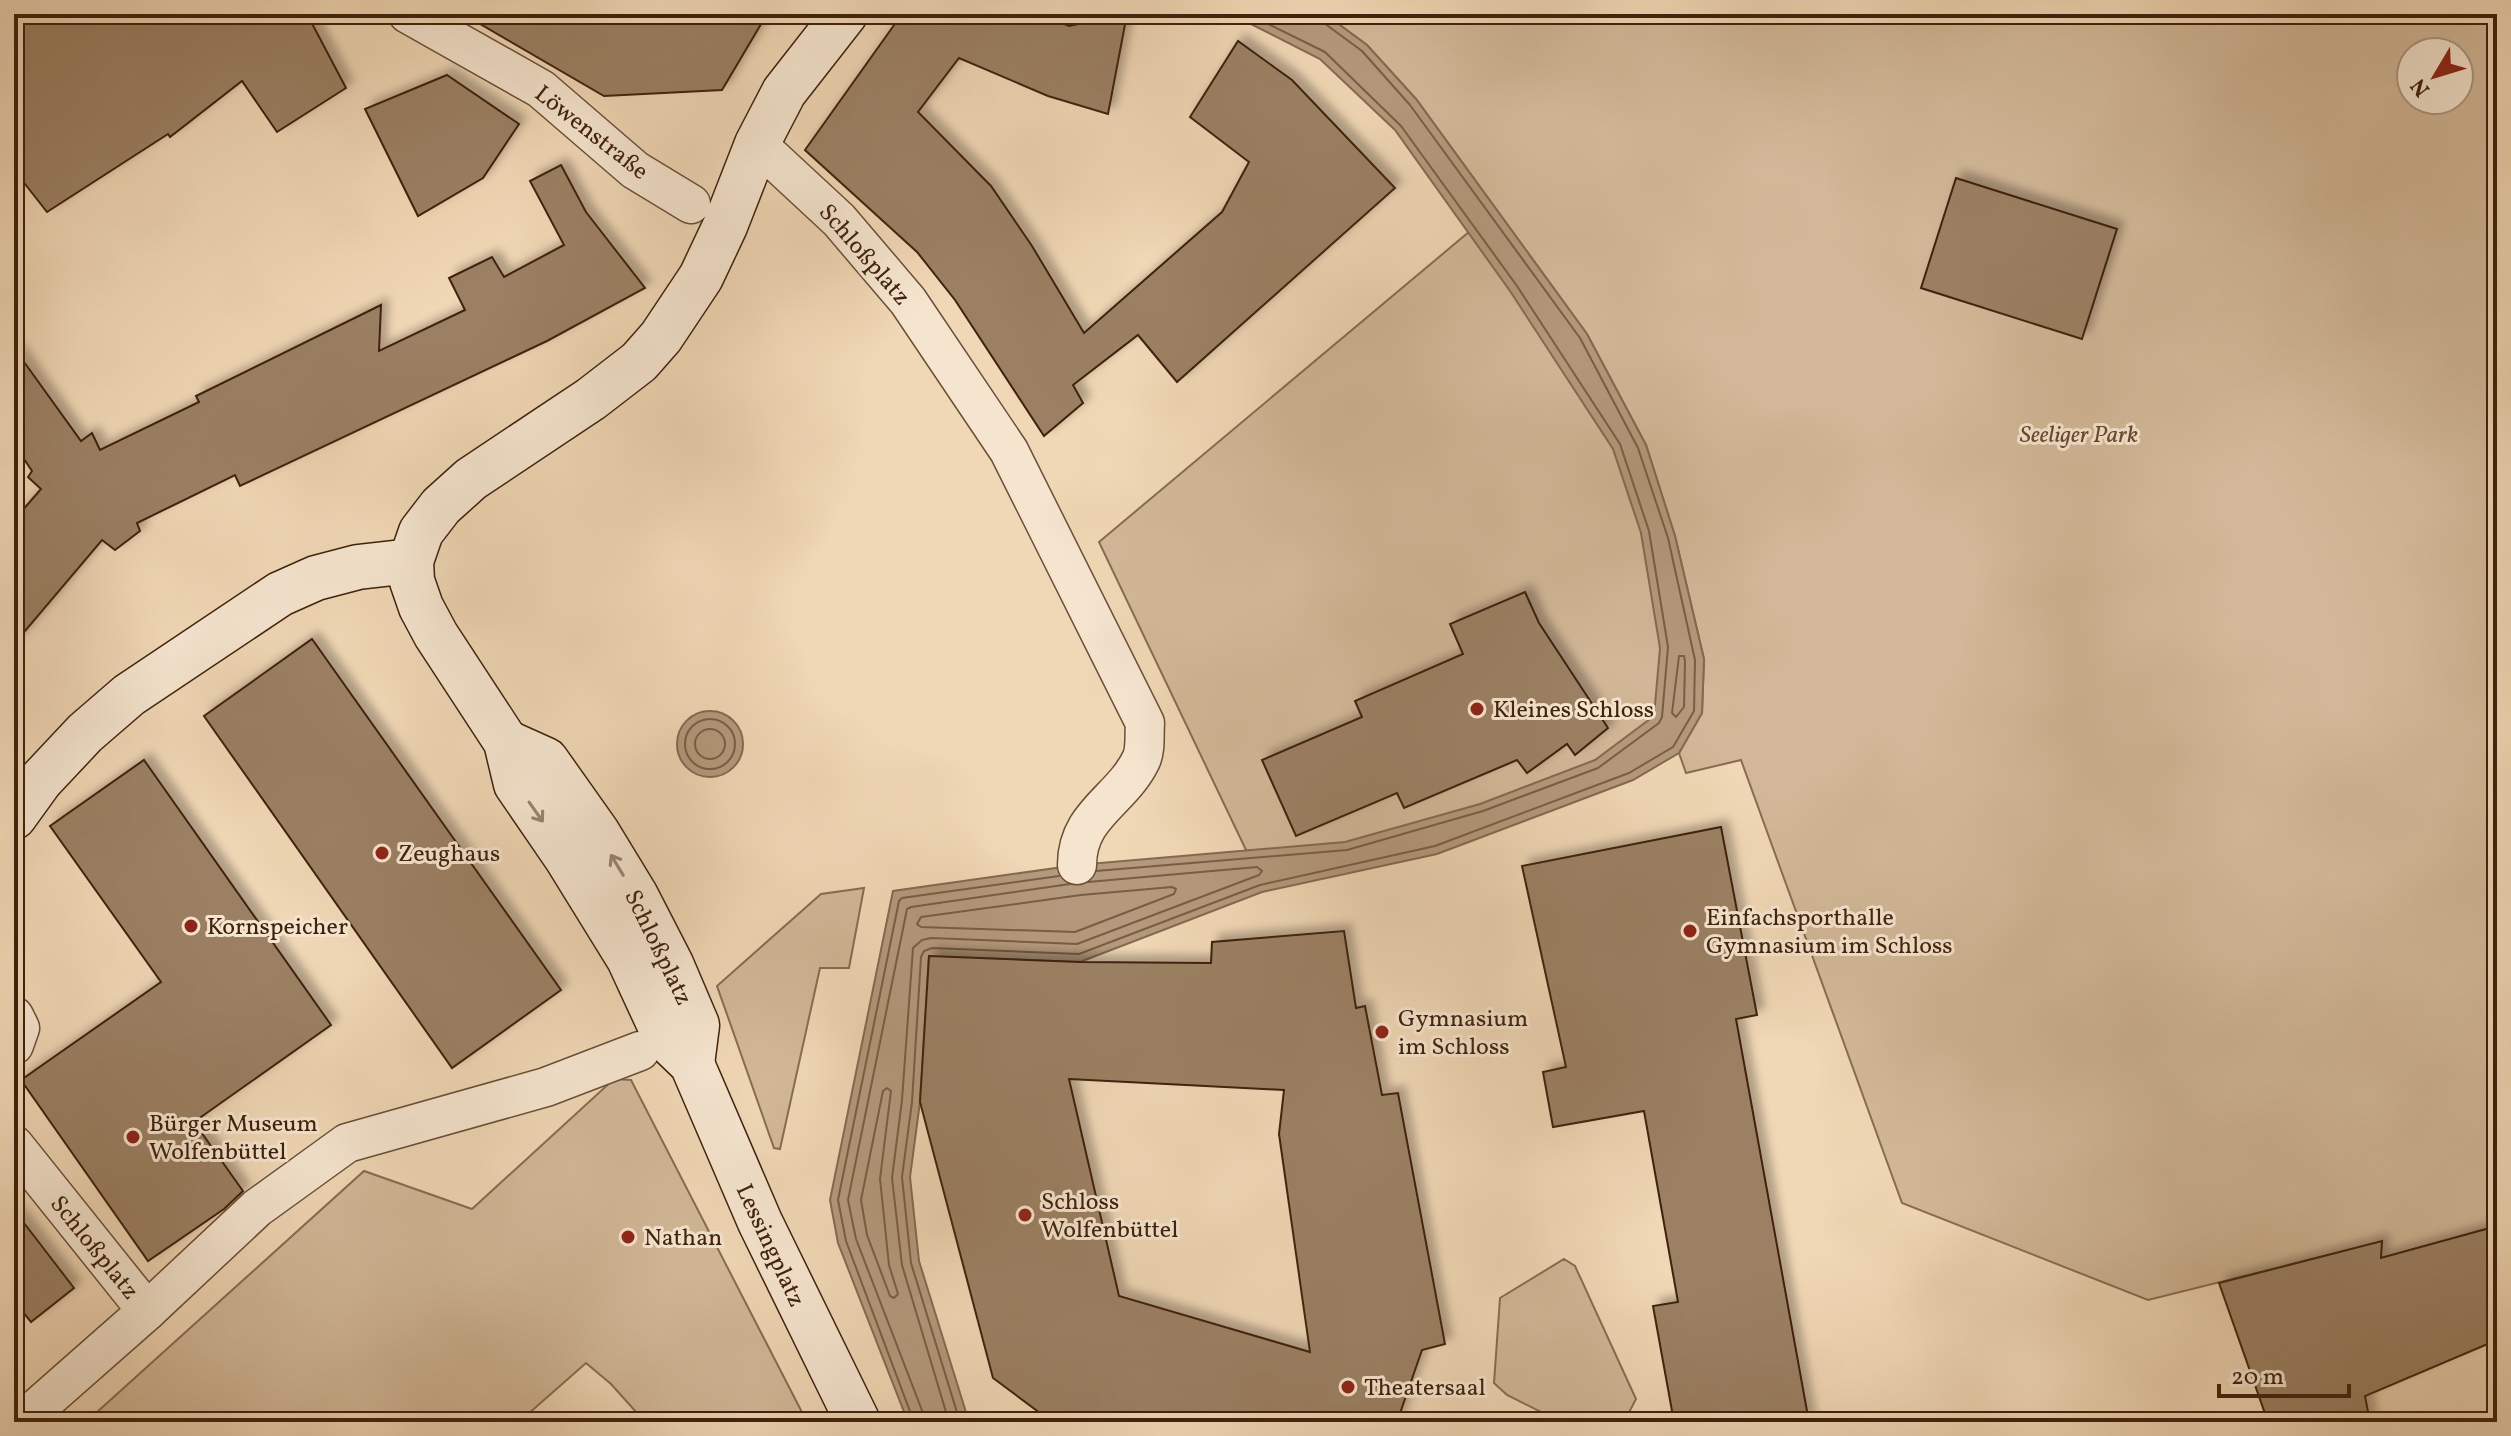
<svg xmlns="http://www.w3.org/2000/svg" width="2511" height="1436" font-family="Vollkorn,serif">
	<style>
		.green { fill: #d2b898; stroke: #886c52; stroke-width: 2; fill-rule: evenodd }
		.water { fill: #b4997c; stroke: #856950; stroke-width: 2 }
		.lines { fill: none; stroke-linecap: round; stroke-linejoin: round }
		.shore { stroke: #7a5d44; stroke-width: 2 }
		.building { fill: #9b8064; stroke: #3f210d; stroke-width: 2; fill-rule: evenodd; filter: url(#shadow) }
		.street-casing { stroke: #6b4e37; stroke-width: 41 }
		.secondary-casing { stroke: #3f210d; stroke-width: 47 }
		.street { stroke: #f5e5cf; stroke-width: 38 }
		.secondary { stroke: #f5e5cf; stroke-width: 44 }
		.oneway { stroke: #9a836e }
		.poi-dot { fill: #8f2418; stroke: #f5e5cf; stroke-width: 3 }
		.labels { text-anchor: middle; stroke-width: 6; stroke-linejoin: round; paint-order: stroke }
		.street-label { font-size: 24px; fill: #3f210d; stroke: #f5e5cf }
		.park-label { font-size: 24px; font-style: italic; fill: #644730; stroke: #f5e5cf }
		.poi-label { font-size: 24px; fill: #3f210d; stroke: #f5e5cf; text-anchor: start }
	</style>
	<defs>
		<filter id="shadow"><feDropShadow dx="7" dy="-7" stdDeviation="4" flood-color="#0004"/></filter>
	</defs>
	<rect width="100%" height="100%" fill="#f0d7b5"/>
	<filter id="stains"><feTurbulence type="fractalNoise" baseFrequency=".0025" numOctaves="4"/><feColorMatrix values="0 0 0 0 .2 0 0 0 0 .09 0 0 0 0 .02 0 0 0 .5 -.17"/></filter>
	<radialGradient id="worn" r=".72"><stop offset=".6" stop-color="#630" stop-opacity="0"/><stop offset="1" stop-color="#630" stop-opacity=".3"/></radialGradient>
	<g class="green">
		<path d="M1325 14H2497V1226L2381 1258V1242L2148 1300 1902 1203 1741 760 1686 773 1679 753 1702 713 1704 659 1675 536 1646 445 1587 334 1416 99 1367 45ZM2411 52H2459V100H2411Z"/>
		<path d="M1476 226 1603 405 1673 636 1660 740 1328 859 1246 850 1099 542Z"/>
		<path d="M864 888 849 968H820L780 1149 774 1148 717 986 821 894Z"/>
		<path d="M614 1079 631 1080 807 1422H645L611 1384 586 1363 519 1422H86L364 1171 472 1209Z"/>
		<path d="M1564 1259 1575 1266 1636 1399 1624 1422H1561L1507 1395 1494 1383 1500 1298Z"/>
	</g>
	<g class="water">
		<path d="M1208 14H1325L1367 45 1416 99 1587 334 1646 445 1675 536 1704 659 1702 713 1679 753 1633 780 1437 854 1262 892 1080 962 929 956 920 1102 910 1177 919 1261 969 1422H908L838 1243 830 1200 893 891 1077 865 1345 842 1480 804 1595 760 1654 716 1660 648 1641 533 1613 449 1510 291 1395 130 1320 59 1241 19Z"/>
		<circle cx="710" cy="744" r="33"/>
	</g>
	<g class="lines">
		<g class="shore">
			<path d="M1679 656H1684L1685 661 1684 707 1676 717 1672 713Z"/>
			<circle cx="710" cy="744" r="25"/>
			<circle cx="710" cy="744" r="15"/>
			<path d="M1096 871 1347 850 1483 811 1598 768 1659 723 1662 717 1668 647 1649 531 1620 444 1517 286 1401 126 1325 52 1248 14"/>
			<path d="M1172 887 1176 889 1174 894 1075 932 921 927 917 924 921 917 1081 895Z"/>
			<path d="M887 1088 891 1091 880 1179 889 1265 898 1294 894 1298 890 1296 867 1235 861 1200 883 1091Z"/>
			<path d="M914 1422 846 1241 838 1200 899 901 902 898 1059 876"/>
			<path d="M924 1422 923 1413 856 1239 848 1200 907 909 911 907 1070 884"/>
			<path d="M949 1422 902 1265 892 1178 902 1100 913 948 922 940 931 938 1077 944 1259 875 1262 871 1257 867 1088 882"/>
			<path d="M960 1422 911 1263 902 1177 912 1102 921 957 924 951 932 948 1079 954 1260 885 1435 846 1629 773 1673 747 1694 711 1695 660 1668 538 1638 448 1580 338 1410 105 1362 51 1324 23 1322 14"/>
		</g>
	</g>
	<g class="building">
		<path d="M14 14H307L346 88 277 132 242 81 170 137 168 134 47 212 14 170Z"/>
		<path d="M463 14H767L722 90 604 96Z"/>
		<path d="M902 14H1040L1069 26 1127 14 1108 114 1048 96 959 58 918 112 991 186 1032 246 1084 333 1222 212 1249 162 1190 117 1238 41 1292 80 1395 188 1177 382 1138 335 1073 385 1083 403 1044 436 955 300 917 252 805 150Z"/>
		<path d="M447 75 519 124 483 178 418 216 365 109Z"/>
		<path d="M561 165 586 212 645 288 547 341 240 486 235 475 137 523 140 531 115 550 102 540 14 644V520L41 489 28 477 32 471 14 444V348L81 441 92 433 100 450 199 402 196 396 381 305 379 351 465 310 449 278 492 257 504 277 564 245 530 181Z"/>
		<path d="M1956 178 2117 229 2082 339 1921 288Z"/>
		<path d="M1525 592 1539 623 1608 728 1575 755 1567 744 1527 773 1517 760 1404 808 1397 793 1296 836 1262 760 1362 717 1355 701 1463 654 1450 624Z"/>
		<path d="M312 639 561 990 452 1068 204 716Z"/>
		<path d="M144 760 331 1025 194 1122 243 1191 224 1209 148 1261 21 1080 161 982 50 826Z"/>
		<path d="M1721 827 1757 1015 1736 1019 1809 1422H1674L1653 1306 1678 1302 1644 1111 1553 1127 1543 1072 1566 1067 1522 866Z"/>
		<path d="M1344 931 1356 1008 1365 1006 1382 1095 1398 1093 1445 1344 1422 1350 1397 1422H1052L993 1378 920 1102 929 956 1080 962 1211 963 1212 942ZM1069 1079 1284 1090 1279 1134 1310 1352 1119 1296Z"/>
		<path d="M14 1210 74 1288 31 1322 14 1301Z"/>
		<path d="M2497 1226V1340L2365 1396 2370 1422H2268L2219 1283 2382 1241 2381 1258Z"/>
	</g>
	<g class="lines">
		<g class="street-casing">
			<g id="street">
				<path d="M408 14 541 89 635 170 691 204"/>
				<path d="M757 144 839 220 908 301 1009 451 1145 723C1144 734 1146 750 1141 760 1121 801 1077 814 1077 865"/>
				<path d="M14 1016 20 1028 14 1045"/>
				<path d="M14 1145 147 1311"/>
				<path d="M21 1422 147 1311 257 1208 347 1143 546 1087 640 1051"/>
			</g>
		</g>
		<g class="secondary-casing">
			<g id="secondary">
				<path d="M845 14 784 92 757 144 725 226 701 277 661 337 639 362 591 399 471 479 441 506 421 532 411 561 412 581 421 607 436 635 506 742 516 784 566 857 629 959 666 1039 692 1064 760 1222 858 1422"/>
				<path d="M506 742 546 760 597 832 636 896 671 964 697 1025 692 1064"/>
				<path d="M14 817 40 781 85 733 129 695 280 594 316 578 358 567 411 561"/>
			</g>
		</g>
		<use href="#street" class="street"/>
		<use href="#secondary" class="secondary"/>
	</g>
	<defs><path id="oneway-shaft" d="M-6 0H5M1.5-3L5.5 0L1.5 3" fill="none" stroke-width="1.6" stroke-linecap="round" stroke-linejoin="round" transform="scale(2)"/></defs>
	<g class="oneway">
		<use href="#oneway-shaft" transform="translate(536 812) rotate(55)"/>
		<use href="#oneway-shaft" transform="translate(617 865) rotate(-121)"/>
	</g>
	<g class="poi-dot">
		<circle cx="1477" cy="709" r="8"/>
		<circle cx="382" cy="853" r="8"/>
		<circle cx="191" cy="926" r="8"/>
		<circle cx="1690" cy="931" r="8"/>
		<circle cx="1382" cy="1032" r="8"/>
		<circle cx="133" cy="1137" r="8"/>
		<circle cx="1025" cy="1215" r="8"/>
		<circle cx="628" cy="1237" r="8"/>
		<circle cx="1348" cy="1387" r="8"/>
	</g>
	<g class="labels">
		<g class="street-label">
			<text transform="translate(592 132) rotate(38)" y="8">Löwenstraße</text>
			<text transform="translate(865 254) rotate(49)" y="8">Schloßplatz</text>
			<text transform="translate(659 947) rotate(64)" y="8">Schloßplatz</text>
			<text transform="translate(771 1245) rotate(65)" y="8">Lessingplatz</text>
			<text transform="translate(95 1247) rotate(51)" y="8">Schloßplatz</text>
		</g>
		<g class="park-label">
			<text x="2079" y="442">Seeliger Park</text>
		</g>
		<g class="poi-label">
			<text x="1493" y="717">Kleines Schloss</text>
			<text x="398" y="861">Zeughaus</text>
			<text x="1706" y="925">Einfachsporthalle<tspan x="1706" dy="28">Gymnasium im Schloss</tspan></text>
			<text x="207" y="934">Kornspeicher</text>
			<text x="1398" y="1026">Gymnasium<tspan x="1398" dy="28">im Schloss</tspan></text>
			<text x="149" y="1131">Bürger Museum<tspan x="149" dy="28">Wolfenbüttel</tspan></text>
			<text x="1041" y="1209">Schloss<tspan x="1041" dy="28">Wolfenbüttel</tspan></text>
			<text x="644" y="1245">Nathan</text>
			<text x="1364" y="1395">Theatersaal</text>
		</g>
	</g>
	<rect width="2511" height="1436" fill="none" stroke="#f0d7b5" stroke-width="48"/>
	<rect x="16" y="16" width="2479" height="1404" fill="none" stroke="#3f210d" stroke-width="4"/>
	<rect x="24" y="24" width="2463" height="1388" fill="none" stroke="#3f210d" stroke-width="2"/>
	<g transform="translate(2435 76) rotate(232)"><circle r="38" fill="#f5e5cf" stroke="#ac9781" stroke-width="2"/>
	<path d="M0-6L14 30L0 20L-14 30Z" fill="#8f2418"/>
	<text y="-12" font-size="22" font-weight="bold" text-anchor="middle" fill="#3f210d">N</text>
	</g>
	<path d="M2219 1384v12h130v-12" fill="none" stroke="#3f210d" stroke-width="4"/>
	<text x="2231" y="1384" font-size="24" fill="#3f210d" stroke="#f5e5cf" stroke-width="6" paint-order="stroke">20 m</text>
	<rect width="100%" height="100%" filter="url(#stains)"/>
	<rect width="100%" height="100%" fill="url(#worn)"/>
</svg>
